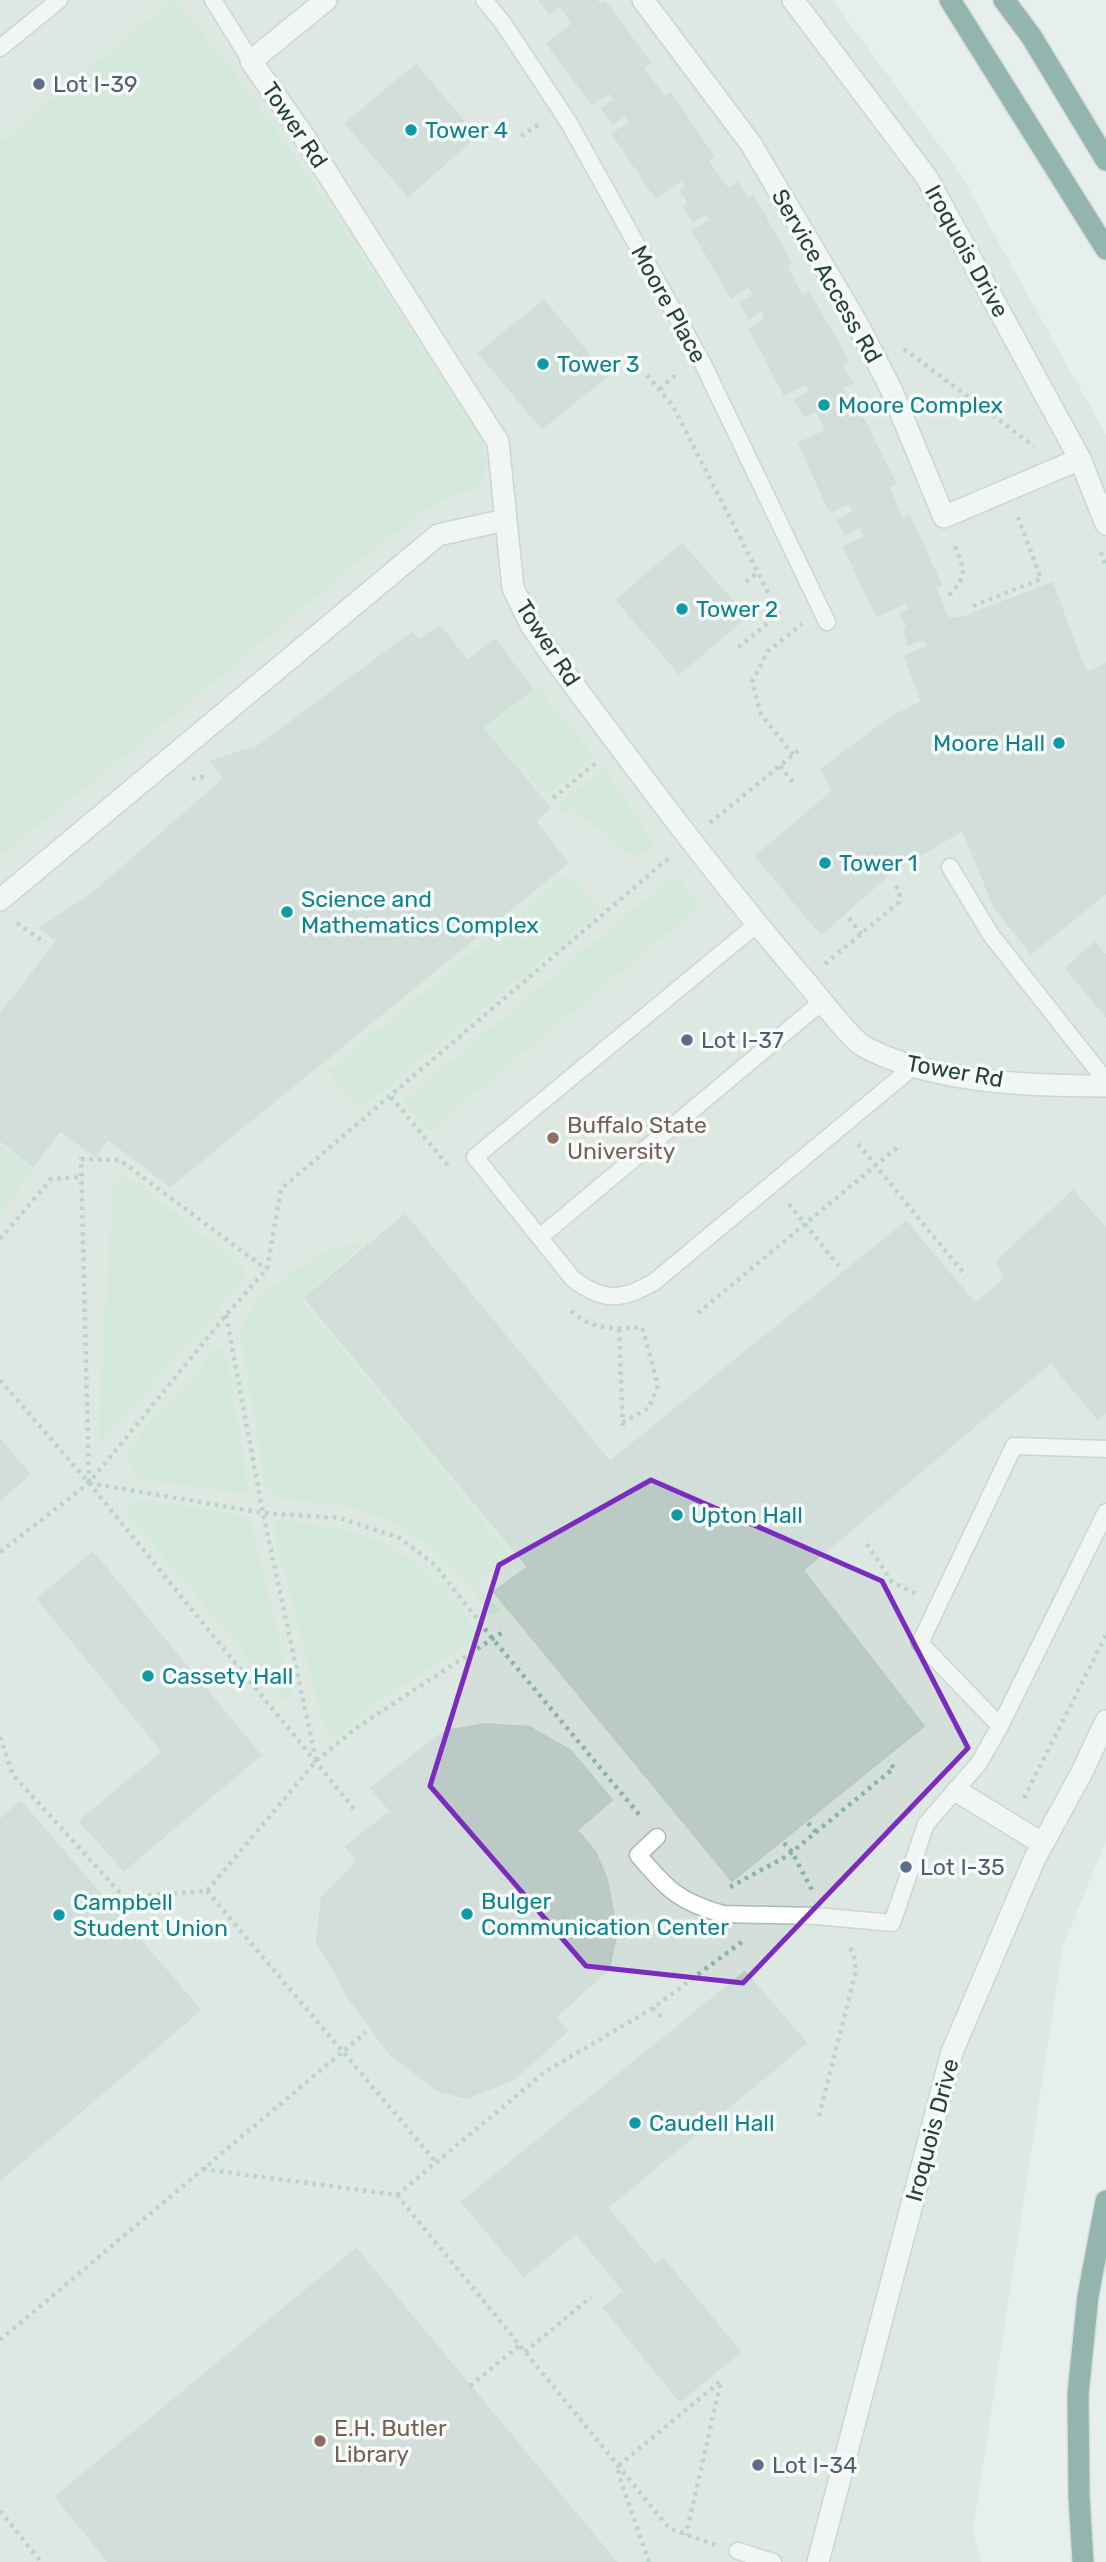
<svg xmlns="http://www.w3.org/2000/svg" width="1106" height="2562" font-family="Rubik,sans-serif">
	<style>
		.built { fill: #d4dfda }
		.green { fill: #bfe0c8 }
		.building { fill: #bbcac4; stroke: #b8c9c2; stroke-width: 2 }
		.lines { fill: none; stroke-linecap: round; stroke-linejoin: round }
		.lane-casing { stroke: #a8b8b2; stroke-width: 19 }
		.street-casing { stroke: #a8b8b2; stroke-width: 24 }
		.secondary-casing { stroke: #a4bbb3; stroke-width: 24 }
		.highway-casing { stroke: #c2cac8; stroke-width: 24 }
		.path { stroke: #86b3a5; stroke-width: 4.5; stroke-dasharray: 3.5 5; stroke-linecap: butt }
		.lane { stroke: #fff; stroke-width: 16 }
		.street { stroke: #fff; stroke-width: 21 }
		.secondary { stroke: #fff; stroke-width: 21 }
		.highway { stroke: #2f6f62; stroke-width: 21 }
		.marked { fill: none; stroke: #7b2cbf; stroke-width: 5; stroke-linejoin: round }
		.service-dot { fill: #5c6f8a; stroke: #f7fbf9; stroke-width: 2.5 }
		.culture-dot { fill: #0f9aa8; stroke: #f7fbf9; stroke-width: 2.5 }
		.education-dot { fill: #8d6e63; stroke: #f7fbf9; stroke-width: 2.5 }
		.labels { text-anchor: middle; stroke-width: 7; stroke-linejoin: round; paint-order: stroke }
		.service-label { font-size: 23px; fill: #4e5e75; stroke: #f7fbf9; text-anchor: start }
		.street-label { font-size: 23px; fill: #24423a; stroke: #f7fbf9 }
		.culture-label { font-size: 23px; fill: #0d838f; stroke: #f7fbf9; text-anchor: start }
		.education-label { font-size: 23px; fill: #785e54; stroke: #f7fbf9; text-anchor: start }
	</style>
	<rect width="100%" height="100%" fill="#e6efeb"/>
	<path class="built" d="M0 0H832L960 173 1106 435V1841L1063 1946 973 2531 981 2562H0Z"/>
	<g class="green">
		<path d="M172 0H175L233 71 301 166 483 439 486 465 483 479 472 489 441 501 424 511 371 551 137 746 0 856V143Z"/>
		<path d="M537 687 593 755 547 794 525 775 485 729Z"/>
		<path d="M603 768 655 844 636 859 572 808 565 814 556 808Z"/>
		<path d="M568 873 600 911 360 1109 328 1071Z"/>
		<path d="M675 878 680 880 701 905 429 1131 403 1101 668 881Z"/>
		<path d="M0 1145 33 1170 0 1214Z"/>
		<path d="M121 1176 128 1177 237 1262C244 1267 247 1272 245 1280L102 1440 98 1438 113 1189 114 1181Z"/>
		<path d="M357 1242 363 1245 300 1299 510 1555 476 1584 501 1612 491 1615C460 1570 422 1531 369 1513 340 1503 308 1502 278 1498L267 1492 240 1329C255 1291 318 1250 357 1242Z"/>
		<path d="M221 1347 227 1354 248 1489 245 1493H240L139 1479C132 1473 131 1461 124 1454L217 1349Z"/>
		<path d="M140 1500 241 1515 251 1520 293 1700 285 1701 128 1514 126 1509 130 1503Z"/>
		<path d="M278 1520C343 1528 391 1534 439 1583 452 1597 464 1614 476 1629L479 1637 372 1705 334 1739 329 1734 320 1713 274 1532 273 1526Z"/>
	</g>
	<g class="building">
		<path d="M539 0H596L600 5 605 2 650 63 643 68 664 97 670 93 713 156 708 161 728 189 738 183 748 200 753 196 791 263 786 266 803 297 809 293 848 361 841 365 853 383 842 387 855 416 861 414 895 483 888 487 903 520 909 516 941 585 935 587 948 619 964 617 1028 785 1004 795 1011 812 992 817 987 801 961 807 905 656 927 647 924 639 908 645 904 629 908 628 901 614 910 609 906 602 877 616 844 547 865 537 861 527 845 534 838 520 854 512 850 503 830 512 799 443 826 431 817 411 804 416 795 400 810 391 806 384 784 394 750 329 766 318 762 310 749 318 740 303 754 295 749 286 731 297 693 231 711 220 707 213 693 221 684 207 689 203 681 191 687 187 682 179 656 198 613 134 630 122 625 114 613 123 602 109 615 99 609 92 592 104 547 43 573 24 560 6 550 13Z"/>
		<path d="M416 65 476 136 408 196 346 123Z"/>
		<path d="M544 301 607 376 542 428 479 353Z"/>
		<path d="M682 544 746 617 679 673 617 600Z"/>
		<path d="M1052 583 1086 673 1106 664V893L1031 953 995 908 963 830 894 870 832 792 822 769 890 718 922 702 961 807 987 801 992 817 1011 812 1004 795 1028 785 964 617Z"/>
		<path d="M440 626 467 661 495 640 532 689 482 728 550 808 535 821 567 863 170 1186 108 1139 95 1156 60 1130 33 1166 0 1140V1015L57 941 40 928 91 895 225 778 211 761 257 747 412 633 418 641Z"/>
		<path d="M832 792 894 870 821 934 756 856Z"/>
		<path d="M1095 943 1106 956V1016L1066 968Z"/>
		<path d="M1073 1191 1106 1229V1412L1098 1419 1051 1362 803 1570 924 1726 732 1881 494 1592 528 1567 305 1298 405 1215 610 1462 906 1222 975 1304 1005 1279 997 1261Z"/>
		<path d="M0 1440 29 1474 0 1500Z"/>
		<path d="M93 1553 260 1755 124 1870 80 1821 163 1752 38 1599Z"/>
		<path d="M485 1724 529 1727 570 1750 612 1800 577 1830 596 1853 607 1880 617 1932 609 1969 555 2017 567 2031 514 2079 466 2098 437 2090 389 2053 349 1998 317 1941 322 1897 358 1861 346 1847 391 1811 371 1788 445 1731Z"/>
		<path d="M21 1802 200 2010 0 2180V1820Z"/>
		<path d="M745 1972 806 2043 524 2276 462 2202Z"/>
		<path d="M607 2208 655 2265 663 2259 740 2352 680 2401 604 2308 624 2291 576 2233Z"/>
		<path d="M356 2249 470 2386 616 2562H109L56 2497Z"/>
	</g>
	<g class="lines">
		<g class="lane-casing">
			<g id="lane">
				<path d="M213 0 251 61"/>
				<path d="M484 0 503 23 569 123 703 364 827 622"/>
				<path d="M0 48 59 0"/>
				<path d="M950 867 991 935 1106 1081"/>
				<path d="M757 924 475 1157 573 1279C604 1302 621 1301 654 1282L914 1066"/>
				<path d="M540 1237 823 1001"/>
				<path d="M1000 1726 920 1643 1014 1446 1106 1449"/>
				<path d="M657 1837 638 1855C667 1889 679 1902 723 1914L816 1916 892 1923 926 1824 979 1763 1000 1726 1106 1512"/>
				<path d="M738 2551 773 2562"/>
			</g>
		</g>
		<g class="street-casing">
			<g id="street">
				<path d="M326 0 251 61 301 132 498 442 513 588 531 625 553 657C633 765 713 873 800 975 813 989 849 1038 863 1046 930 1083 1031 1086 1106 1086"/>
				<path d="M643 0 751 144 857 323 891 389 944 517 1080 459"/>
				<path d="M0 900 438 535 505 520"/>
				<path d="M957 1791 1043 1844"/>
			</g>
		</g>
		<g class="secondary-casing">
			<g id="secondary">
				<path d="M793 0 927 178 1080 459 1106 524"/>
				<path d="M818 2562 952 2052 1035 1858 1081 1774 1106 1721"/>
			</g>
		</g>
		<g class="highway-casing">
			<g id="highway">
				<path d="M950 0 1106 249"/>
				<path d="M1004 0 1031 36 1106 160"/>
				<path d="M1083 2562 1079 2496 1078 2394 1088 2296 1106 2201"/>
			</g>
		</g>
		<g class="path">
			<path d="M521 136 539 124"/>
			<path d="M904 349 1034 446"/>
			<path d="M647 375 673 406 779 614 735 650"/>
			<path d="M660 389 679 372"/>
			<path d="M1101 552 1106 568"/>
			<path d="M746 582 758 572"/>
			<path d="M949 595C969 575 964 569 954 544"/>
			<path d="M973 606 1041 579 1018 517"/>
			<path d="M793 755 761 714 752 682 768 651 802 624"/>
			<path d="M780 766 796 786"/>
			<path d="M192 779 208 776"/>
			<path d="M553 798 598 761"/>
			<path d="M710 823 799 750"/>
			<path d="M849 918 861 934"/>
			<path d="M17 923 45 943"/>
			<path d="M825 964 899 902 900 892 893 882"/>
			<path d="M391 1097 451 1169"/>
			<path d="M858 1144 966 1276"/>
			<path d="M789 1204 839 1266"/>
			<path d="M0 1239 51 1179 82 1177"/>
			<path d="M571 1311C595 1331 613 1329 642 1327L658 1385 649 1408 623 1422"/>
			<path d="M698 1313 899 1146"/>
			<path d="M226 1315 263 1513 316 1760"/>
			<path d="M619 1329 623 1431"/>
			<path d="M0 1380 89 1483 354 1809"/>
			<path d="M89 1482 81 1159 120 1160 266 1269"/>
			<path d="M89 1483 263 1513 340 1518 400 1538 435 1565 492 1638 642 1818"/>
			<path d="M867 1544 892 1582 916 1594"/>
			<path d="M0 1552 89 1483 226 1315 267 1269 281 1189 670 857"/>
			<path d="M0 1737 13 1775 124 1897 207 1891 316 1761 356 1728 503 1632"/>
			<path d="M1024 1798 1106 1635"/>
			<path d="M808 1823 816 1832"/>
			<path d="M784 1843 792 1852 812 1890"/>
			<path d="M730 1887 787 1856 894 1768 888 1761"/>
			<path d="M207 1891 436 2162"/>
			<path d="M653 2008 664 2020"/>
			<path d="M819 2116 856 1971 854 1956 849 1945"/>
			<path d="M203 2169 397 2195 669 2528 715 2545"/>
			<path d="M397 2195 545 2072 653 2008 743 1941"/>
			<path d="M0 2340 366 2032"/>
			<path d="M525 2352 591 2297"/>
			<path d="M470 2386 520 2345"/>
			<path d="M0 2511 41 2562"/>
			<path d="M649 2562 619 2476 618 2466 721 2381 686 2535"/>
		</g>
		<use href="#lane" class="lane"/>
		<use href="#street" class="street"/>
		<use href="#secondary" class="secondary"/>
		<use href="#highway" class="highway"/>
	</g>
	<path d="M0 0H1106V2562H0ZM651 1480 882 1581 968 1748 743 1983 586 1966 430 1786 499 1565Z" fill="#e6efeb" fill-opacity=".55" fill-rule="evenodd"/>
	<path class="marked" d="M651 1480 882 1581 968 1748 743 1983 586 1966 430 1786 499 1565Z"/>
	<g class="service-dot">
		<circle cx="39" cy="84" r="7"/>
		<circle cx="687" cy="1040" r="7"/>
		<circle cx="906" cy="1867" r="7"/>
		<circle cx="758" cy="2465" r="7"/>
	</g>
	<g class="culture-dot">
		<circle cx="411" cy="130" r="7"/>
		<circle cx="543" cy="364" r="7"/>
		<circle cx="824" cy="405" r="7"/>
		<circle cx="682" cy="609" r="7"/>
		<circle cx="1059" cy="743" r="7"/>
		<circle cx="825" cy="863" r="7"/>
		<circle cx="287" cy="912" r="7"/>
		<circle cx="677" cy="1515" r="7"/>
		<circle cx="148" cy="1676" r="7"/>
		<circle cx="467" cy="1914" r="7"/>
		<circle cx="59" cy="1915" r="7"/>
		<circle cx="635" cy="2123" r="7"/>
	</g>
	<g class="education-dot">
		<circle cx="553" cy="1138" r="7"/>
		<circle cx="320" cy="2441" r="7"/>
	</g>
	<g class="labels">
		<g class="service-label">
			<text x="53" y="92">Lot I-39</text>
			<text x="701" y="1048">Lot I-37</text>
			<text x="920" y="1875">Lot I-35</text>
			<text x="772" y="2473">Lot I-34</text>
		</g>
		<g class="street-label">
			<text transform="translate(295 125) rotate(56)" y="8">Tower Rd</text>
			<text transform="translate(967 251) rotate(61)" y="8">Iroquois Drive</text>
			<text transform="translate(827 276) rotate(60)" y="8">Service Access Rd</text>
			<text transform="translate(669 304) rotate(61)" y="8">Moore Place</text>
			<text transform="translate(548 643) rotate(57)" y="8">Tower Rd</text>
			<text transform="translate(955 1071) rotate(10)" y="8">Tower Rd</text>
			<text transform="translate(932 2130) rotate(-75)" y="8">Iroquois Drive</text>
		</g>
		<g class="culture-label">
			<text x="425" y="138">Tower 4</text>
			<text x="557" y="372">Tower 3</text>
			<text x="838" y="413">Moore Complex</text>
			<text x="696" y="617">Tower 2</text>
			<text x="1045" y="751" text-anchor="end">Moore Hall</text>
			<text x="839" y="871">Tower 1</text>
			<text x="301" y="907">Science and<tspan x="301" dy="26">Mathematics Complex</tspan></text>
			<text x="691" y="1523">Upton Hall</text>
			<text x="162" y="1684">Cassety Hall</text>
			<text x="481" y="1909">Bulger<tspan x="481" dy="26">Communication Center</tspan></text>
			<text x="73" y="1910">Campbell<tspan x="73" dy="26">Student Union</tspan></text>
			<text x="649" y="2131">Caudell Hall</text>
		</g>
		<g class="education-label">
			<text x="567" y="1133">Buffalo State<tspan x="567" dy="26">University</tspan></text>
			<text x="334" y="2436">E.H. Butler<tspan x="334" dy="26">Library</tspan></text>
		</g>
	</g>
</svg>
